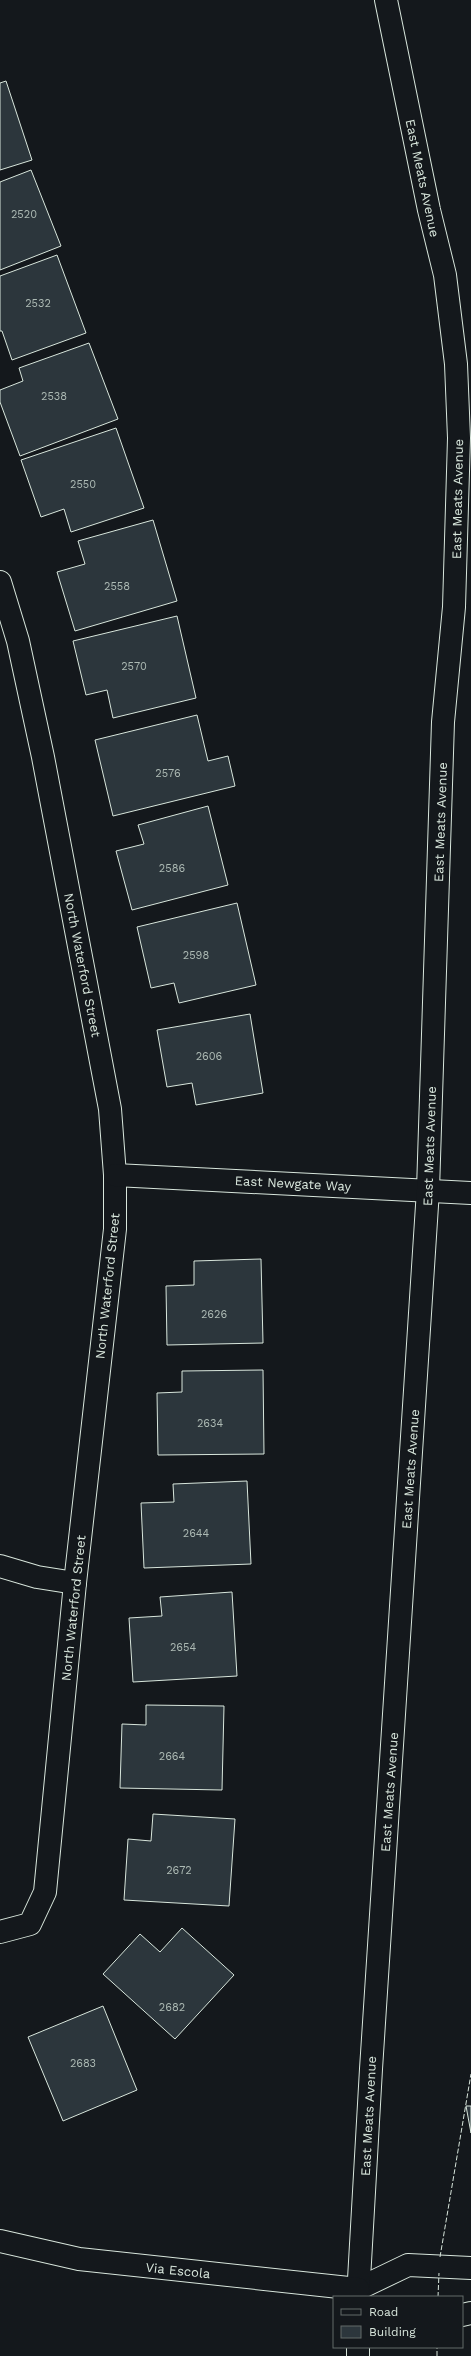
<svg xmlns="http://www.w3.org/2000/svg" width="471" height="2356" font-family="'Work Sans',sans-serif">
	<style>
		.building { fill: #2c363c; stroke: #d8e6dc }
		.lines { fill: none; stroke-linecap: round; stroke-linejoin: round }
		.minor-casing { stroke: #d8e6dc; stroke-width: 24 }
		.major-casing { stroke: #d8e6dc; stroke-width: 24 }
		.minor { stroke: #14181c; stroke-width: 22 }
		.major { stroke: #14181c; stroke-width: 22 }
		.fence { stroke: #d8e6dc; stroke-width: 1; stroke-dasharray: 5 2; stroke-linecap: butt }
		.labels { text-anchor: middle; stroke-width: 3; stroke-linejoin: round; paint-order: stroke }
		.number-label { font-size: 11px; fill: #adbab4 }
		.street-label { font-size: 13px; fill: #d8e6dc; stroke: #14181c }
	</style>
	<rect width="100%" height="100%" fill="#14181c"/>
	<g class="building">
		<path d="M6 81 32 160 0 170V83Z"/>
		<path d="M31 170 61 246 0 270V182Z"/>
		<path d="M57 255 86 333 12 360 2 331H0V276Z"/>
		<path d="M89 343 118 419 20 456 0 402V390L23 381 19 368Z"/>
		<path d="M116 428 144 508 71 532 64 509 41 517 21 460Z"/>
		<path d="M153 520 177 601 75 631 57 572 85 564 78 541Z"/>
		<path d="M177 616 196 698 113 718 107 690 86 695 73 641Z"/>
		<path d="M197 715 208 761 228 756 235 786 113 816 95 740Z"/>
		<path d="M208 806 228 885 132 910 116 851 144 844 138 825Z"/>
		<path d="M237 903 256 985 179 1003 174 983 151 988 137 927Z"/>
		<path d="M250 1014 263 1093 196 1105 192 1083 167 1087 157 1030Z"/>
		<path d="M261 1259 263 1343 167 1345 166 1286 194 1285V1261Z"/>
		<path d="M263 1370 264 1454 158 1455 157 1393 182 1392V1371Z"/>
		<path d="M247 1481 251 1564 144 1568 141 1503 174 1502 173 1484Z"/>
		<path d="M232 1592 237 1676 133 1682 129 1618 162 1616 160 1597Z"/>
		<path d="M146 1705 224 1706 222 1790 120 1788 122 1724 146 1725Z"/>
		<path d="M153 1814 235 1819 229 1906 124 1900 128 1839 151 1841Z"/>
		<path d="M182 1928 234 1975 175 2039 103 1974 140 1934 160 1952Z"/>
		<path d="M103 2006 137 2090 63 2121 28 2037Z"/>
		<path d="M466 2106H471V2133Z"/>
	</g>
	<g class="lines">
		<g class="minor-casing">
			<g id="minor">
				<path d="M0 582 18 641 43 757 110 1109 115 1175V1229L75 1583 45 1892 30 1924 0 1932"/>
				<path d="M115 1175 471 1193"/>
				<path d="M0 1566 37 1577 75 1583"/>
				<path d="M358 2289 408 2265 471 2268"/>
				<path d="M358 2297 371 2069 428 1190 443 722 454 607 459 438 456 364 445 275 429 210 386 0"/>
				<path d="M462 2315 471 2313"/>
				<path d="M358 2347V2356"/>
			</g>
		</g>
		<g class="major-casing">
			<path id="major" d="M0 2241 79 2259 358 2289"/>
		</g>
		<use href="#minor" class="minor"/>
		<use href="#major" class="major"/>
		<g class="fence">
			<path d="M440 2257 471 2074"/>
			<path d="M438 2297 439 2273"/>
			<path d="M437 2356V2347"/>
		</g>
	</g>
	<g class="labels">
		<g class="number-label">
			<text x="24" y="218">2520</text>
			<text x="38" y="307">2532</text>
			<text x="54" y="400">2538</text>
			<text x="83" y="488">2550</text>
			<text x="117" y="590">2558</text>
			<text x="134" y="670">2570</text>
			<text x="168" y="777">2576</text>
			<text x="172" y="872">2586</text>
			<text x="196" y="959">2598</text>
			<text x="209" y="1060">2606</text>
			<text x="214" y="1318">2626</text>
			<text x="210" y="1427">2634</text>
			<text x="196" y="1537">2644</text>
			<text x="183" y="1651">2654</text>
			<text x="172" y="1760">2664</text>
			<text x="179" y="1874">2672</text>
			<text x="172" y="2011">2682</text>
			<text x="83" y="2067">2683</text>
		</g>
		<g class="street-label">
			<text transform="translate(423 178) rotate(78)" y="5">East Meats Avenue</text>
			<text transform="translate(457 499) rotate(-89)" y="5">East Meats Avenue</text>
			<text transform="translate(440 822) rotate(-88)" y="5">East Meats Avenue</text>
			<text transform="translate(83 965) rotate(79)" y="5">North Waterford Street</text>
			<text transform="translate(429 1146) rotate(-88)" y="5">East Meats Avenue</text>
			<text transform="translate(293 1183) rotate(3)" y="5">East Newgate Way</text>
			<text transform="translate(107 1286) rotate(-84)" y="5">North Waterford Street</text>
			<text transform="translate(410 1469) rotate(-86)" y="5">East Meats Avenue</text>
			<text transform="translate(73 1608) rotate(-84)" y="5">North Waterford Street</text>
			<text transform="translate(389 1792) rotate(-86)" y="5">East Meats Avenue</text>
			<text transform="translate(368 2116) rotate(-87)" y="5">East Meats Avenue</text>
			<text transform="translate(178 2270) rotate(6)" y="5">Via Escola</text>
		</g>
	</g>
	<rect x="333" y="2296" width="130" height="52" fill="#14181c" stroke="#626a69"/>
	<rect x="341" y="2309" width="20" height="6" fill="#14181c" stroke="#626a69"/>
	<text x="369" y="2316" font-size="12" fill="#d8e6dc">Road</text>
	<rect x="341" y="2326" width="20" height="12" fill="#2c363c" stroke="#626a69"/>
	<text x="369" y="2336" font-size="12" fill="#d8e6dc">Building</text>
</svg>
